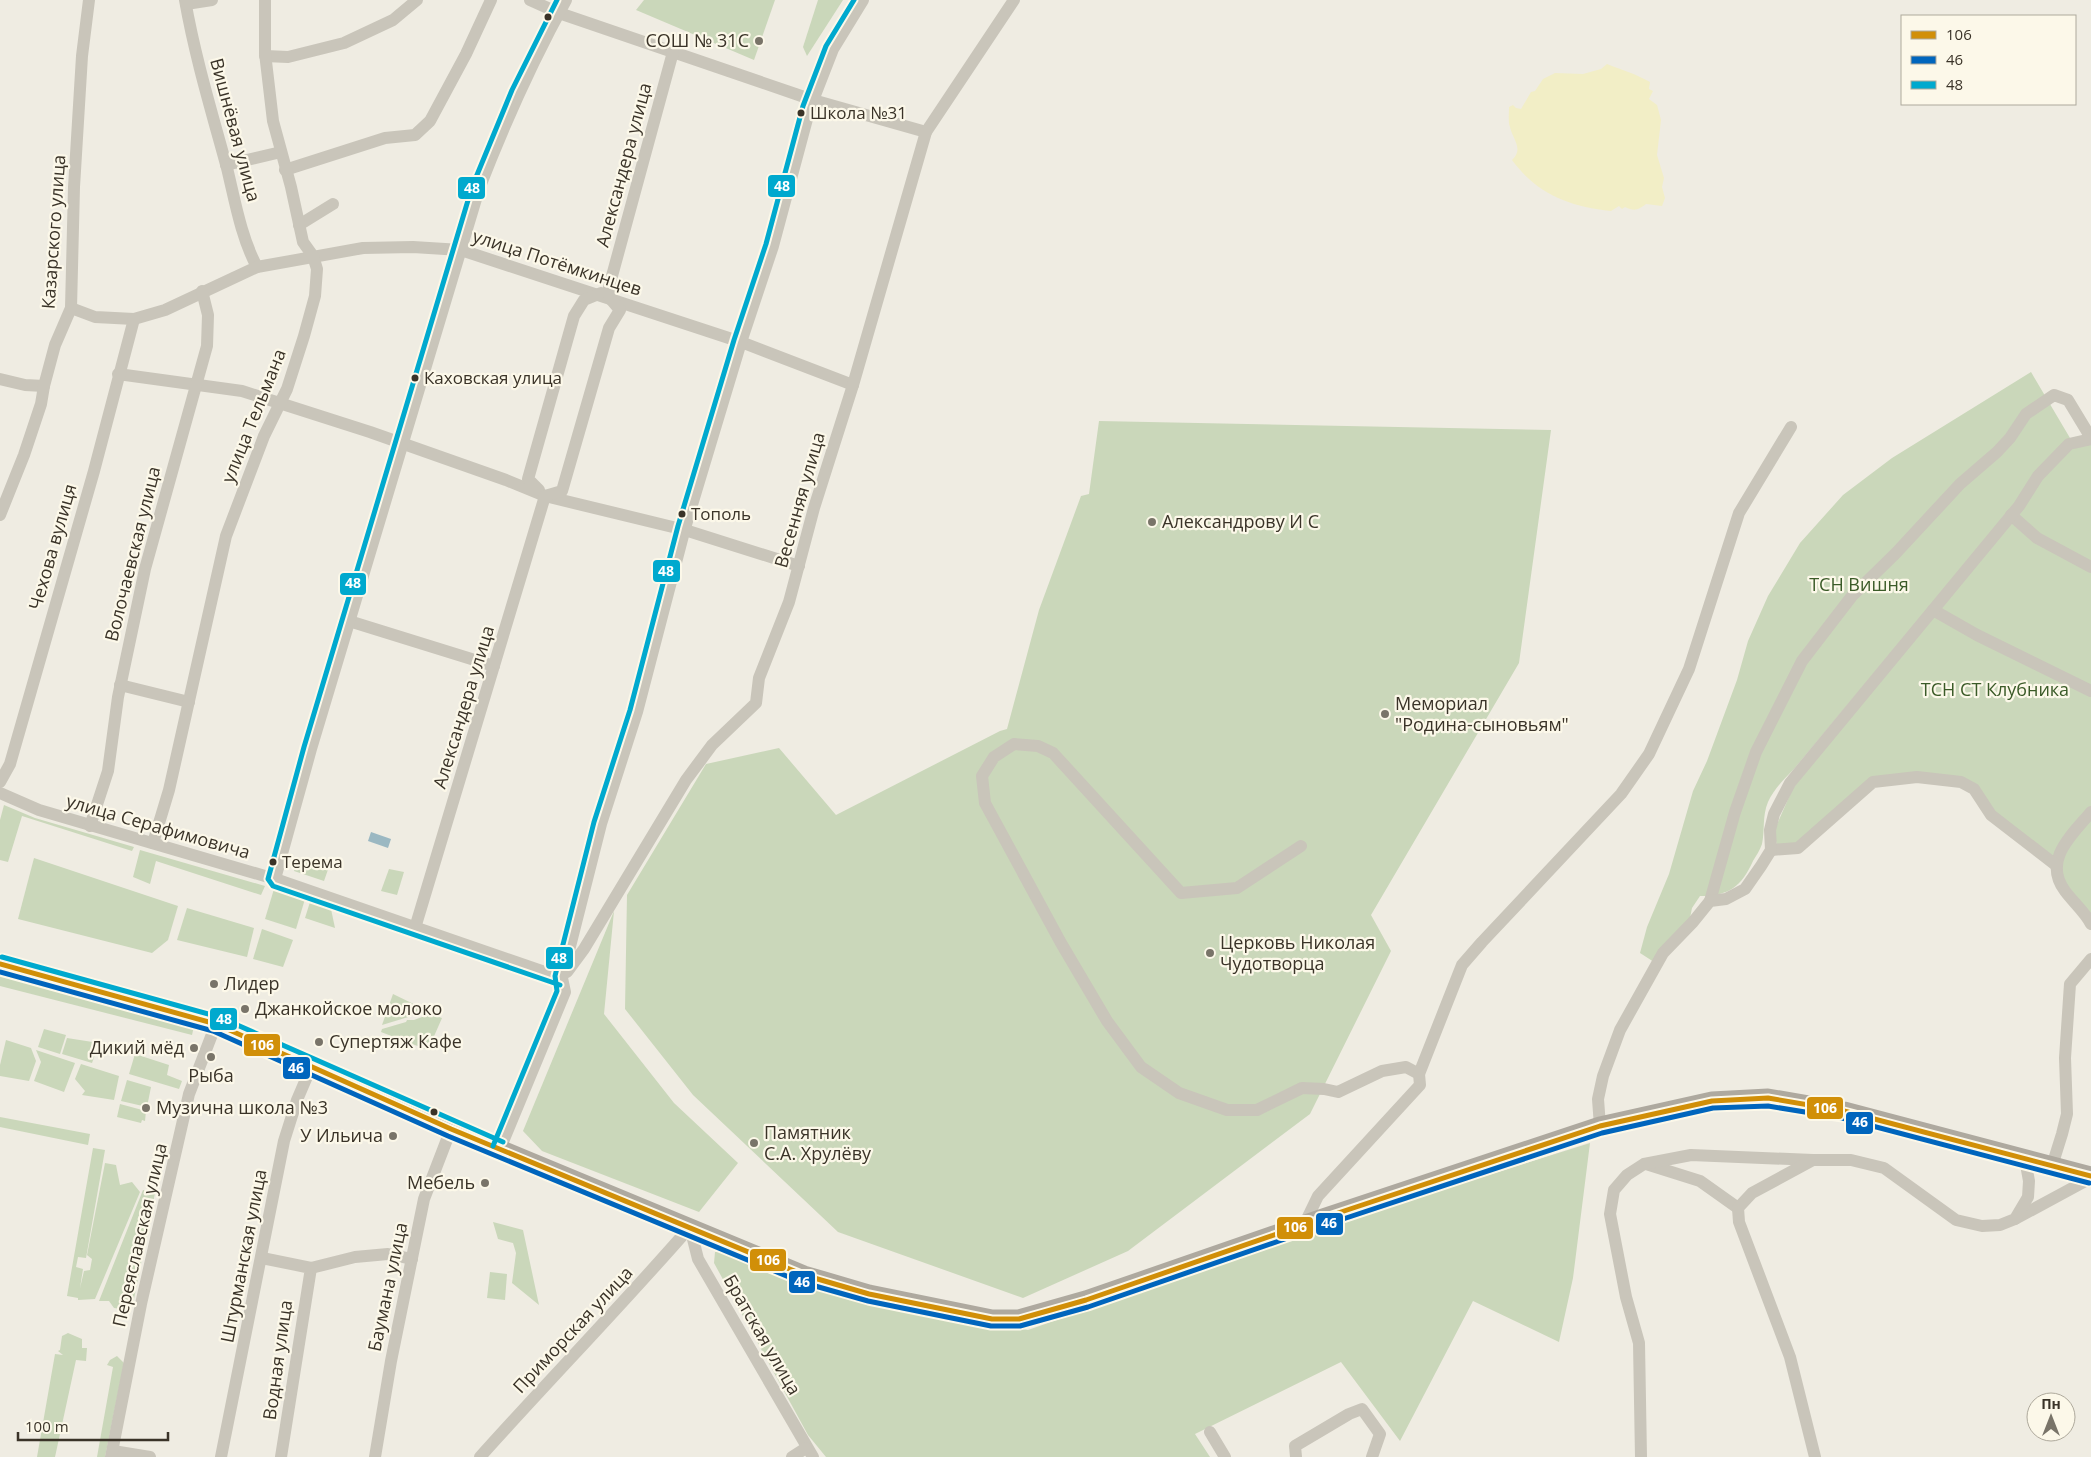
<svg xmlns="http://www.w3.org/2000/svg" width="2091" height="1457" font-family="'Open Sans',sans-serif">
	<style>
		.green { fill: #cad7ba }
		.sand { fill: #f2eec6 }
		.water { fill: #9bb8c2 }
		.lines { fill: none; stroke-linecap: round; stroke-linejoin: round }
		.minor { stroke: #c9c5ba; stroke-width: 12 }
		.primary { stroke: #aea99f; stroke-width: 19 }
		.bus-1-casing { stroke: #fcf8e9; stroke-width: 9 }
		.bus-2-casing { stroke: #fcf8e9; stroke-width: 9 }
		.bus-3-casing { stroke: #fcf8e9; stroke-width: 9 }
		.bus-1 { stroke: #d18f08; stroke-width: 5 }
		.bus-2 { stroke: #0065bd; stroke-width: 5 }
		.bus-3 { stroke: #00a9ce; stroke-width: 5 }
		.bus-dot { fill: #3a3328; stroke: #fcf8e9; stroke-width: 2 }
		.poi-dot { fill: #797469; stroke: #fcf8e9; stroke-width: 2 }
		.labels { text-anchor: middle; stroke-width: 4.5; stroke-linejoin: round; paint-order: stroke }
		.bus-label { font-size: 17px; fill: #3a3328; stroke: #fcf8e9; text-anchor: start }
		.poi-label { font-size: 18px; fill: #3a3328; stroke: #fcf8e9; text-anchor: start }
		.street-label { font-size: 18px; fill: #3a3328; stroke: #fcf8e9 }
		.park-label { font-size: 18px; fill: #3b5b28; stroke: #fcf8e9 }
		.line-badge { stroke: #fcf8e9; stroke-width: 2 }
		.badge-label { font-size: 14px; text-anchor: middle; font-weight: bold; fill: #fff }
	</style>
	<rect width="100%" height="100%" fill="#efece2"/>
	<g class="green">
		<path d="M644 0H775L754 60 636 10Z"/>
		<path d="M818 0H843L807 56 803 47Z"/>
		<path d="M2031 372 2070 438 1794 769C1784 779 1774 789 1768 802 1762 816 1765 831 1762 844 1760 850 1756 856 1753 861 1741 887 1729 896 1700 896L1692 908 1689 923 1654 962 1640 953 1647 927 1669 874 1693 791 1707 761 1737 680 1748 641 1768 596 1800 543 1843 495 1892 458Z"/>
		<path d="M1099 421 1551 430 1519 663 1371 915 1391 951 1310 1114 1128 1251 1023 1298 838 1232 693 1095 625 1009 627 895 706 764 779 748 836 815 1000 731 1007 729 1039 610 1081 496 1089 494Z"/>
		<path d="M2091 444V915L2062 879 1963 780H1872L1798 844 1777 846 1774 831 1793 788 2042 476 2071 447Z"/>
		<path d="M4 805 35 818 134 847 132 851 22 816 8 862 0 860V820Z"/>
		<path d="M140 850 265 886 261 895 156 861 150 884 133 877Z"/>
		<path d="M321 857 331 861 324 881 294 871 299 858 318 865Z"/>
		<path d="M34 858 178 906 168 940 152 953 18 919Z"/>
		<path d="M389 869 404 872 397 895 381 891Z"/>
		<path d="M274 889 305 899 296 929 265 919Z"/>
		<path d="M310 902 331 909 335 928 305 918Z"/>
		<path d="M187 908 254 928 247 957 177 940Z"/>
		<path d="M614 911 604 1014 674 1103 738 1163 699 1212 542 1151 523 1131Z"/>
		<path d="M262 929 293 940 283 967 253 959Z"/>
		<path d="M0 974 194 1026 192 1035 0 986Z"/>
		<path d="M393 994 428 1011 382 1025Z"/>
		<path d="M430 1014 442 1018 428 1050 381 1032 382 1029 406 1022 407 1020H414Z"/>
		<path d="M44 1029 66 1035 60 1054 38 1047Z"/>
		<path d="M67 1038 99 1043 92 1063 62 1054Z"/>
		<path d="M6 1040 31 1048 36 1061 29 1081 0 1076V1065Z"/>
		<path d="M36 1050 75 1063 64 1092 34 1081 41 1062Z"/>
		<path d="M135 1054 169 1065 167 1075 182 1081 179 1089 129 1074Z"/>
		<path d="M81 1064 119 1076 114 1100 82 1095 85 1091 75 1079Z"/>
		<path d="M127 1080 151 1087 147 1107 121 1101Z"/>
		<path d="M120 1104 146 1111 145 1121 142 1120 141 1123 117 1117Z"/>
		<path d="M0 1117 90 1134 88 1145 0 1127Z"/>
		<path d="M1590 1143 1573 1278 1559 1342 1473 1301 1400 1441 1341 1362 1195 1434 1210 1457H826L808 1435 714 1263 715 1252H726L964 1320 1028 1330 1311 1231Z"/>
		<path d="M93 1148 105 1150 86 1258 78 1257 76 1267 83 1269 80 1288 84 1271 90 1270 92 1259 87 1255 105 1163 116 1165 120 1185 132 1182 140 1192 95 1299 78 1300V1298L67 1296Z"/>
		<path d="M143 1190 155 1193 133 1304 121 1309 114 1308 109 1301H99Z"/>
		<path d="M493 1222 523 1230 539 1305 512 1283 516 1253 513 1243 498 1239Z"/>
		<path d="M490 1272 507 1274 505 1300 487 1298Z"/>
		<path d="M68 1333 82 1339V1348H87L86 1361 76 1360 55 1457H37L55 1354 63 1355 58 1351 60 1350 62 1336Z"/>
		<path d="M117 1356 124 1363 105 1457H97L113 1367 107 1365 110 1360Z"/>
	</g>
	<path class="sand" d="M1607 64C1622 70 1636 74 1650 82L1649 89 1653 91 1649 99 1657 105 1661 120 1657 155 1664 178 1662 187 1665 198 1662 206 1646 204C1637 211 1634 211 1625 207L1622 209 1619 206 1611 211C1569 206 1538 195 1512 160 1524 149 1513 140 1510 127 1508 122 1509 114 1509 107L1513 105 1516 108 1521 109 1531 92 1535 91 1543 79 1555 73 1583 74 1601 69Z"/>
	<path class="water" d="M371 832 391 839 388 848 368 841Z"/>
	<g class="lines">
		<g class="minor">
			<path d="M185 0C195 57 212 113 227 168 235 201 241 237 257 267"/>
			<path d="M530 0 559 13 813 100 926 132"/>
			<path d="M186 4 212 0"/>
			<path d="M265 56 288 57 344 43 393 20 417 0"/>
			<path d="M226 165 281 152"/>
			<path d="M285 170 385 138 415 135 430 121 466 54 491 0"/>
			<path d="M299 225 333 204"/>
			<path d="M71 308 95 317 134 319 165 310 257 267 363 248 413 247 461 250 741 342 853 385"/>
			<path d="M118 374 242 391 370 432 506 480 545 496 685 530 799 566"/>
			<path d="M0 379 25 385 44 386"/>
			<path d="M539 490 528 479 574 316 584 300 601 293"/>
			<path d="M0 515 24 455 41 404 44 386 55 345 71 308 74 187 82 56 89 0"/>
			<path d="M2011 515 2037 538 2091 567"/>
			<path d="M1933 610 1977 635 2091 691"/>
			<path d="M349 621 494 666"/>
			<path d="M120 685 189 702"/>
			<path d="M0 782 10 764 94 471 134 319"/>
			<path d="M0 793 39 810 275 879 562 978"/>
			<path d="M2091 812C2072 835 2042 860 2065 891 2073 902 2085 912 2091 924"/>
			<path d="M90 826 108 771 118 697 145 569 207 346 208 315 202 291"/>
			<path d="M153 843 169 790 226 536 264 436 287 389 304 336 315 296 317 269 313 256 303 242 291 187 273 121 265 53V0"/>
			<path d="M1301 846 1237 888 1181 893 1053 753 1038 746 1014 744 994 757 982 776 985 803 1061 943 1107 1021 1141 1067 1179 1093 1227 1110H1257L1302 1088 1324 1089 1338 1092 1382 1071 1406 1067 1419 1074 1420 1085 1318 1196 1304 1225"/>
			<path d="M1771 850 1798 848 1873 782 1917 777 1961 782 1974 789 1991 815 2057 866"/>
			<path d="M275 879 311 749 479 189C505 122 531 63 566 0"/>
			<path d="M1710 901 1735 812 1756 752 1802 661 1852 596 1896 553 1960 484 1997 452 2010 438 2026 414 2054 395 2068 400 2091 438"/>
			<path d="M415 928 545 496 562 491 609 328 620 310 609 297V287L673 52"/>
			<path d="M567 972 584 949 686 780 712 745 756 703 759 678 789 602 814 508 853 385 926 132 1014 0"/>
			<path d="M1419 1074 1462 965 1482 942 1621 794 1649 754 1689 669 1739 513 1791 427"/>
			<path d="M1600 1126 1598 1099 1603 1076 1620 1030 1663 953 1693 922 1710 901 1726 899 1745 889 1761 866 1771 850 1770 830 1774 814 1790 783 2019 506 2038 476 2069 444 2091 439"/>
			<path d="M500 1149 565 992 562 978 601 824 637 712 685 528 741 342 773 246 810 108 833 49 863 0"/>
			<path d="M1646 1164 1700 1181 1738 1208"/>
			<path d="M2052 1166 2062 1134 2067 1114 2065 1058 2070 984 2091 959"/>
			<path d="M2015 1219 2091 1178"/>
			<path d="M690 1227 698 1259 813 1457"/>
			<path d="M262 1258 311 1268 281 1457"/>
			<path d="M311 1268 355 1257 388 1254 412 1259"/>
			<path d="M1210 1432 1225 1457"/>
			<path d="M113 1451 150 1457"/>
			<path d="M111 1457 141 1304 189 1094 216 1024"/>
			<path d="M221 1457 284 1141 297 1100 312 1065"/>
			<path d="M375 1457 391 1361 424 1199 451 1129"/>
			<path d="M480 1457C549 1380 622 1305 690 1227"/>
			<path d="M792 1457 806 1448"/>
			<path d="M1296 1457 1295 1446 1349 1414 1362 1409 1380 1434 1372 1457"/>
			<path d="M1641 1457 1639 1343 1626 1297 1610 1214 1614 1190 1627 1175 1644 1164 1691 1155 1813 1160"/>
			<path d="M1815 1457 1790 1357 1739 1222 1738 1208 1752 1193 1813 1160H1851L1884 1168 1956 1220 1982 1226 2000 1225 2015 1219 2028 1197 2029 1181 2025 1159"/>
		</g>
		<path class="primary" d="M0 964 216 1024 451 1129 804 1275 869 1294 992 1319H1019L1086 1300 1323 1218 1600 1126 1712 1101 1768 1098 1844 1111 2091 1176"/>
		<g class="bus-1-casing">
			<path id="bus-1" d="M0 964 216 1024 451 1129 804 1275 869 1294 992 1319H1019L1086 1300 1323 1218 1600 1126 1712 1101 1768 1098 1844 1111 2091 1176"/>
		</g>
		<g class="bus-2-casing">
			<path id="bus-2" d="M0 972 213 1031 448 1136 801 1282 868 1301 991 1326H1020L1088 1307 1325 1225 1602 1133 1713 1108 1768 1106 1842 1118 2089 1183"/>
		</g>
		<g class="bus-3-casing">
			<g id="bus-3">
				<path d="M557 0 512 90 472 187 304 747 268 879 273 886 560 985"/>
				<path d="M2 957 219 1017 503 1142"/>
				<path d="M493 1146 557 991 555 976 594 822 630 710 678 526 734 340 766 244 803 106 826 46 854 0"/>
			</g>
		</g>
		<use href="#bus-1" class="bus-1"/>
		<use href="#bus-2" class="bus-2"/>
		<use href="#bus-3" class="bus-3"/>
	</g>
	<g class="bus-dot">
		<circle cx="548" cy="17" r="4.5"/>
		<circle cx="801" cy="113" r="4.5"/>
		<circle cx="415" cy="378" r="4.5"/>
		<circle cx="682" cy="514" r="4.5"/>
		<circle cx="273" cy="862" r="4.5"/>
		<circle cx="434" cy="1112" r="4.5"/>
	</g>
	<g class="poi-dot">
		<circle cx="759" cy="41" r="5"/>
		<circle cx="1152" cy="522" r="5"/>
		<circle cx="1385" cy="714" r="5"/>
		<circle cx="1210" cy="953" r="5"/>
		<circle cx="214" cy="984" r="5"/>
		<circle cx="245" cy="1009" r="5"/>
		<circle cx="319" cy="1042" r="5"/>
		<circle cx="194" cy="1048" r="5"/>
		<circle cx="211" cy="1057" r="5"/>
		<circle cx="146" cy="1108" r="5"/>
		<circle cx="393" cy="1136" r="5"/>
		<circle cx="754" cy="1143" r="5"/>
		<circle cx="485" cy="1183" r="5"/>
	</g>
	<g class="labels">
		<g class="bus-label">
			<text x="810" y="119">Школа №31</text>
			<text x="424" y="384">Каховская улица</text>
			<text x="691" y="520">Тополь</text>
			<text x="282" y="868">Терема</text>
		</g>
		<g class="poi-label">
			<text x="749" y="47" text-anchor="end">СОШ № 31С</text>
			<text x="1162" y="528">Александрову И С</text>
			<text x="1395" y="710">Мемориал<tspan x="1395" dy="21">"Родина-сыновьям"</tspan></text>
			<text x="1220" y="949">Церковь Николая<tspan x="1220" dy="21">Чудотворца</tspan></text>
			<text x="224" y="990">Лидер</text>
			<text x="255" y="1015">Джанкойское молоко</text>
			<text x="329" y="1048">Супертяж Кафе</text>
			<text x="184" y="1054" text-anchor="end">Дикий мёд</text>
			<text x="211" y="1082" text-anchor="middle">Рыба</text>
			<text x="156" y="1114">Музична школа №3</text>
			<text x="764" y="1139">Памятник<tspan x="764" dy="21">С.А. Хрулёву</tspan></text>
			<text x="383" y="1142" text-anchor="end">У Ильича</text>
			<text x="475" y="1189" text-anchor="end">Мебель</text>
		</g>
		<g class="street-label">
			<text transform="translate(235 130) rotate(75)" y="6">Вишнёвая улица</text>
			<text transform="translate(624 165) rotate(-75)" y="6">Александера улица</text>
			<text transform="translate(54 232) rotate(-86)" y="6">Казарского улица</text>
			<text transform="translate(557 263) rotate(18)" y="6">улица Потёмкинцев</text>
			<text transform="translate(254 416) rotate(-68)" y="6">улица Тельмана</text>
			<text transform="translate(800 500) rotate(-74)" y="6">Весенняя улица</text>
			<text transform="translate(53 547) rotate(-74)" y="6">Чехова вулиця</text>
			<text transform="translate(133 554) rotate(-76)" y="6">Волочаевская улица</text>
			<text transform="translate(464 707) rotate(-73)" y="6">Александера улица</text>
			<text transform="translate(158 827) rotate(16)" y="6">улица Серафимовича</text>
			<text transform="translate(140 1235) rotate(-77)" y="6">Переяславская улица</text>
			<text transform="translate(244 1256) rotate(-79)" y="6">Штурманская улица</text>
			<text transform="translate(388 1287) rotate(-78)" y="6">Баумана улица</text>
			<text transform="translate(573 1330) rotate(-47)" y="6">Приморская улица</text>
			<text transform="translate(762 1335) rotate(60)" y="6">Братская улица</text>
			<text transform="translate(278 1360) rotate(-82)" y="6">Водная улица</text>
		</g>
		<g class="park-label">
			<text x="1859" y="591">ТСН Вишня</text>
			<text x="1995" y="696">ТСН СТ Клубника</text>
		</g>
	</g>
	<g class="line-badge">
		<rect x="767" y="174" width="29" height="24" rx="5" fill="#00a9ce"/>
		<rect x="457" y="176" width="29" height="24" rx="5" fill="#00a9ce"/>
		<rect x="652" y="559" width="29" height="24" rx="5" fill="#00a9ce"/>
		<rect x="339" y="572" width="28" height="24" rx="5" fill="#00a9ce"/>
		<rect x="545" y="946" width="29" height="24" rx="5" fill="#00a9ce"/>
		<rect x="209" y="1007" width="29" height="24" rx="5" fill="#00a9ce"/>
		<rect x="243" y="1033" width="38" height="24" rx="5" fill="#d18f08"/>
		<rect x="282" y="1056" width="29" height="24" rx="5" fill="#0065bd"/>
		<rect x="1806" y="1096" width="38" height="24" rx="5" fill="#d18f08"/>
		<rect x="1845" y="1111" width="29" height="24" rx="5" fill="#0065bd"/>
		<rect x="1315" y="1212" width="29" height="24" rx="5" fill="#0065bd"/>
		<rect x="1276" y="1216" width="38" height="24" rx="5" fill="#d18f08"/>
		<rect x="749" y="1248" width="38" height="24" rx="5" fill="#d18f08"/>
		<rect x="788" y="1270" width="28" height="24" rx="5" fill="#0065bd"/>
	</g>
	<g class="badge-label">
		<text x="782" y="191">48</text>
		<text x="472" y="193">48</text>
		<text x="666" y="576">48</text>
		<text x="353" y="588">48</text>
		<text x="559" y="963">48</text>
		<text x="224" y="1024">48</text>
		<text x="262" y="1050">106</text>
		<text x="296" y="1073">46</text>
		<text x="1825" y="1113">106</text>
		<text x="1860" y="1127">46</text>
		<text x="1329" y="1228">46</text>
		<text x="1295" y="1232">106</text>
		<text x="768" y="1265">106</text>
		<text x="802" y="1287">46</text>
	</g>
	<rect x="1901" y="15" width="175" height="90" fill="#fcf8e9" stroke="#aea99c"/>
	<rect x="1911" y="31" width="25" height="8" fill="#d18f08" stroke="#aea99c"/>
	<text x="1946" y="40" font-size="15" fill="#3a3328">106</text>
	<rect x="1911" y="56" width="25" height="8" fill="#0065bd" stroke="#aea99c"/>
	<text x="1946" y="65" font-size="15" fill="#3a3328">46</text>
	<rect x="1911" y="81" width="25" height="8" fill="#00a9ce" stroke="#aea99c"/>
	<text x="1946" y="90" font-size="15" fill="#3a3328">48</text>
	<g transform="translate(2051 1417)"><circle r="24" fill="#fcf8e9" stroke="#aea99c"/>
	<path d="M0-4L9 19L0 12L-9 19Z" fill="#797469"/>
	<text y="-8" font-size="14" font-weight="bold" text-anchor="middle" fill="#3a3328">Пн</text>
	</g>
	<path d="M18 1432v8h150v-8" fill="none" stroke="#3a3328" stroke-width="2.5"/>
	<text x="25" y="1432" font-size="15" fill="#3a3328" stroke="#fcf8e9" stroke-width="4" paint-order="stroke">100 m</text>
</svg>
